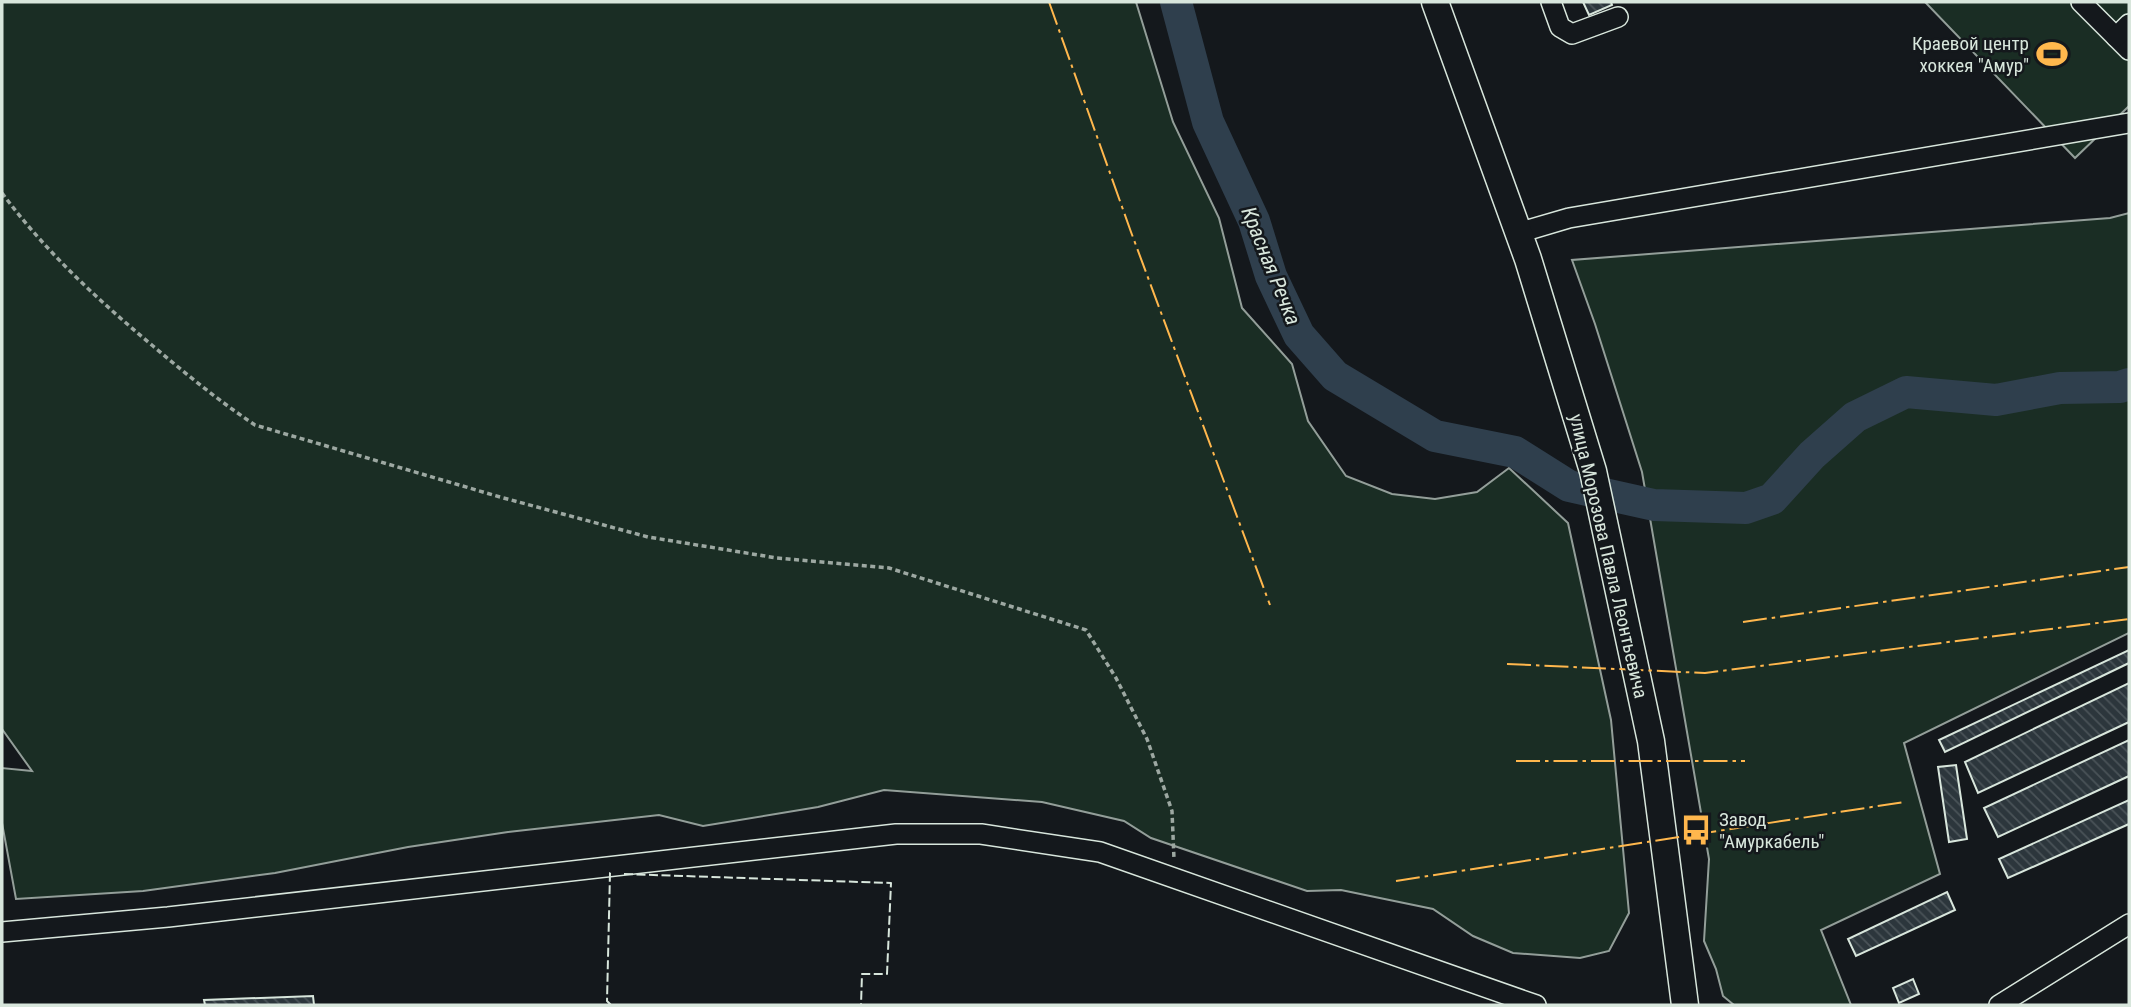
<svg xmlns="http://www.w3.org/2000/svg" width="2131" height="1007" font-family="'Roboto Condensed',sans-serif">
	<style>
		.green { fill: #1a2d24; stroke: #939e99; stroke-width: 2 }
		.lines { fill: none; stroke-linecap: round; stroke-linejoin: round }
		.river { stroke: #2f3f4d; stroke-width: 32 }
		.building { fill: url(#building-back-hatch); stroke: #d8e6dc; stroke-width: 2 }
		.minor-casing { stroke: #d8e6dc; stroke-width: 22 }
		.major-casing { stroke: #d8e6dc; stroke-width: 29 }
		.path { stroke: #9da8a2; stroke-width: 3.5; stroke-dasharray: 5 3.5; stroke-linecap: butt }
		.minor { stroke: #14181c; stroke-width: 19 }
		.major { stroke: #14181c; stroke-width: 26 }
		.fence { stroke: #d8e6dc; stroke-width: 2; stroke-dasharray: 9 3.5; stroke-linecap: butt }
		.power { stroke: #ffb74d; stroke-width: 2; stroke-dasharray: 24 5 3.5 5; stroke-linecap: butt }
		.labels { text-anchor: middle; stroke-width: 5; stroke-linejoin: round; paint-order: stroke }
		.poi-label { font-size: 19px; fill: #d8e6dc; stroke: #14181c; text-anchor: end }
		.street-label { font-size: 19px; fill: #d8e6dc; stroke: #14181c }
		.water-label { font-size: 21px; font-style: italic; fill: #d8e6dc; stroke: #14181c }
	</style>
	<defs>
		<pattern id="building-back-hatch" width="6" height="6" patternUnits="userSpaceOnUse" patternTransform="scale(1.75)"><rect width="6" height="6" fill="#2c363c"/><path d="M-1 5l2 2M0 0l6 6M5-1l2 2" fill="none" stroke="#4a5358"/></pattern>
	</defs>
	<rect width="100%" height="100%" fill="#14181c"/>
	<g class="green">
		<path d="M2 2H1136L1173 122 1219 218 1242 308 1292 364 1308 421 1346 476 1392 494 1435 499 1477 492 1509 468 1568 523 1611 720 1629 913 1609 951 1580 958 1513 953 1473 936 1433 909 1341 890 1307 891 1151 838 1124 821 1042 802 884 790 818 807 703 826 659 815 508 832 408 847 275 873 143 891 16 899 2 823V768L32 771 2 729Z"/>
		<path d="M1925 2H2129V106L2075 158Z"/>
		<path d="M2129 213V633L1904 743 1940 874 1821 930 1851 1005H1734L1723 996 1716 969 1704 941 1709 859 1642 472 1595 324 1572 260 2110 218Z"/>
	</g>
	<g class="lines">
		<path class="river" d="M1176 2 1208 122 1254 221 1271 276 1299 335 1335 376 1435 436 1515 452 1569 486 1654 505 1746 508 1772 499 1812 455 1855 417 1906 392 1996 400 2060 388 2120 387 2129 384"/>
	</g>
	<g class="building">
		<path d="M1583 2H1611L1612 5 1589 15Z"/>
		<path d="M2129 650V663L1945 752 1939 740Z"/>
		<path d="M2129 683V722L1978 793 1965 762Z"/>
		<path d="M2129 740V776L1998 837 1984 808Z"/>
		<path d="M1956 765 1967 839 1949 842 1938 767Z"/>
		<path d="M2129 800V824L2008 878 1999 859Z"/>
		<path d="M1947 892 1955 910 1856 956 1848 939Z"/>
		<path d="M1913 979 1919 994 1899 1003 1893 988Z"/>
		<path d="M313 996 314 1005H205L204 1000Z"/>
	</g>
	<g class="lines">
		<g class="minor-casing">
			<g id="minor">
				<path d="M1551 2 1560 27 1572 34 1618 17"/>
				<path d="M2081 2 2129 50"/>
				<path d="M2116 37 2129 24"/>
				<path d="M1518 233 1569 218 2129 123"/>
				<path d="M2 932 168 917 896 834H981L1100 852 1536 1005"/>
				<path d="M1999 1005 2129 924"/>
			</g>
		</g>
		<g class="major-casing">
			<path id="major" d="M1435 2 1528 259 1593 471 1651 741 1685 1005"/>
		</g>
		<path class="path" d="M2 193C45 251 98 300 153 346 186 374 219 401 255 425L500 497 648 537 777 558 889 568 1086 630 1116 678 1147 739 1172 811 1174 859"/>
		<use href="#minor" class="minor"/>
		<use href="#major" class="major"/>
		<g class="fence">
			<path d="M624 874 891 883 887 974H862L861 1005"/>
			<path d="M611 1005 607 1001 610 873H613"/>
		</g>
		<g class="power">
			<path d="M1049 2 1131 232 1270 605"/>
			<path d="M1743 622 2129 567"/>
			<path d="M1507 664 1705 673 2129 619"/>
			<path d="M1516 761H1745"/>
			<path d="M1396 881 1904 802"/>
		</g>
	</g>
	<defs>
		<g id="stadium-bare" transform="scale(2.415)"><path d="M0-5a6.5 5 0 1 0 0 10a6.5 5 0 1 0 0-10ZM-3.5-1.8h7v3.6h-7Z" fill="#ffb74d" stroke="#14181c" stroke-width="2.5" paint-order="stroke"/></g>
		<g id="bus-bare" transform="scale(2.415)"><path d="M-5-6H5V4H4V6H2V4H-2V6H-4V4H-5ZM-3.5-4V0h7V-4ZM-3.5 1.2v1.5H-2V1.2ZM2 1.2v1.5H3.5V1.2Z" fill="#ffb74d" stroke="#14181c" stroke-width="2.5" paint-order="stroke"/></g>
	</defs>
	<g fill-rule="evenodd">
		<use href="#stadium-bare" x="2052" y="54"/>
		<use href="#bus-bare" x="1696" y="830"/>
	</g>
	<g class="labels">
		<g class="poi-label">
			<text x="2029" y="50">Краевой центр<tspan x="2029" dy="22">хоккея "Амур"</tspan></text>
			<text x="1719" y="826" text-anchor="start">Завод<tspan x="1719" dy="22">"Амуркабель"</tspan></text>
		</g>
		<g class="street-label">
			<text transform="translate(1609 556) rotate(77)" y="7">улица Морозова Павла Леонтьевича</text>
		</g>
		<g class="water-label">
			<text transform="translate(1271 266) rotate(68)" y="7">Красная Речка</text>
		</g>
	</g>
	<rect width="2131" height="1007" fill="none" stroke="#d8e6dc" stroke-width="7"/>
</svg>
